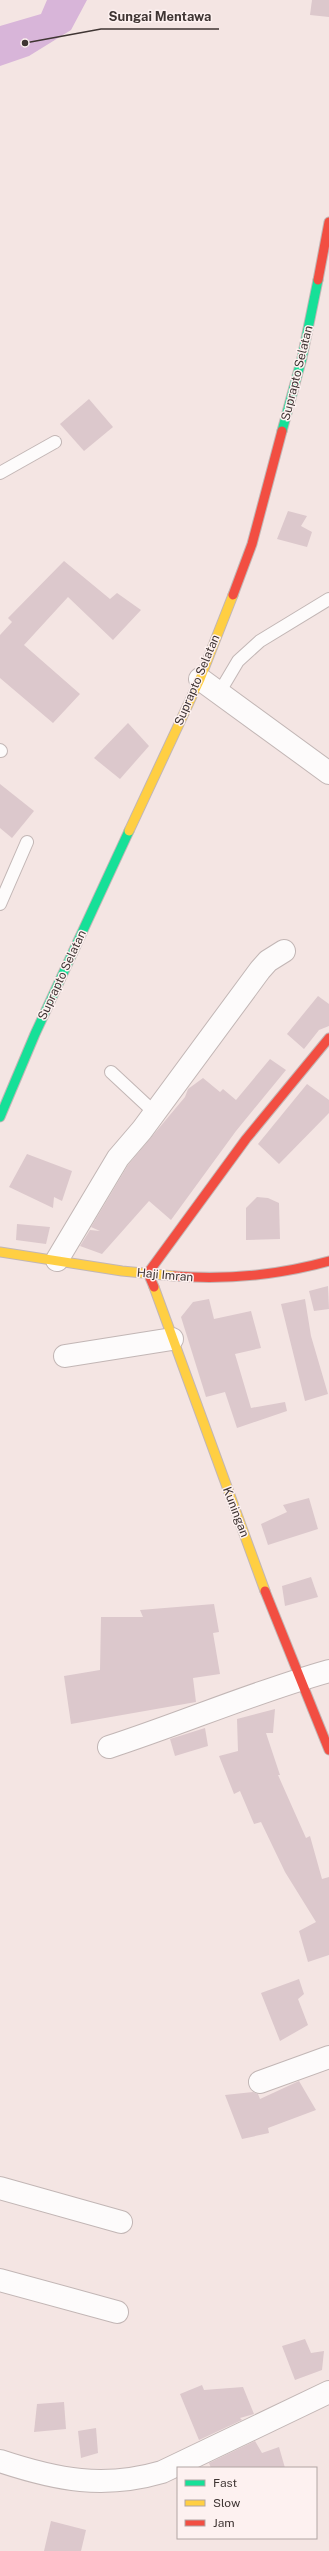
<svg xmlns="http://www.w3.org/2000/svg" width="329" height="2551" font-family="'Public Sans',sans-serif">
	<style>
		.water { fill: #d8b5d9 }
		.building { fill: #dcc8cc }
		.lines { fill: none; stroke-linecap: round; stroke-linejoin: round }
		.lane-casing { stroke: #c2b6b5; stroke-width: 14 }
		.street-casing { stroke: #c2b6b5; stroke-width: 24 }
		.fast-casing { stroke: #c2b6b5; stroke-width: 11 }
		.slow-casing { stroke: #c2b6b5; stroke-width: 11 }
		.jam-casing { stroke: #c2b6b5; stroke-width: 11 }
		.lane { stroke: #fdfbfb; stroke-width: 12 }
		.street { stroke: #fdfbfb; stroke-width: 22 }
		.fast { stroke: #16e098; stroke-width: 9 }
		.slow { stroke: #ffcf43; stroke-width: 9 }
		.jam { stroke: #f24e42; stroke-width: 9 }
		.labels { text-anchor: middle; stroke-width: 3; stroke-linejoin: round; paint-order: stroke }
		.street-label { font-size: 12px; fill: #3f3533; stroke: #fdf1f0 }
		.leader { fill: none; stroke: #3f3533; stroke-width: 1.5 }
		.callout-dot { fill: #3f3533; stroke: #fdf1f0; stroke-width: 1.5 }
		.callout-label { font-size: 13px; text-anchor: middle; font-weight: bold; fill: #3f3533; stroke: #fdf1f0; stroke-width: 3; stroke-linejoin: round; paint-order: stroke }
	</style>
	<rect width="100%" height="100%" fill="#f4e5e3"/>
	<path class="water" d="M47 0H87L71 30 29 56 0 66V26L41 14Z"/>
	<g class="building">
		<path d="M312 0H329V17L310 15Z"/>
		<path d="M89 399 113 427 84 451 60 424Z"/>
		<path d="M288 511 307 516 301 526 312 532 307 547 277 539Z"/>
		<path d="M64 561 110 599 117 593 141 610 113 640 68 597 24 645 80 694 53 723 0 678V635L12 622 8 618Z"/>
		<path d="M128 723 149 746 120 779 94 758Z"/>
		<path d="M0 784 34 811 12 838 0 828Z"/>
		<path d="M318 996 329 1004V1026L319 1030 304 1049 287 1034Z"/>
		<path d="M270 1059 286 1070 236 1131 171 1220 149 1201 102 1254 80 1246 90 1230 100 1231 91 1227 128 1165 185 1097 188 1089 203 1078 220 1092 223 1089 236 1100Z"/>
		<path d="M307 1084 329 1100V1113L279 1164 258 1144Z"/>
		<path d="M27 1154 72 1171 62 1201 54 1197 53 1208 9 1187Z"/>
		<path d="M257 1197 268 1198 279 1203 280 1239 246 1240V1208Z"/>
		<path d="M17 1224 50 1227 46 1244 16 1240Z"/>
		<path d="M328 1286 329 1309 314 1311 309 1291Z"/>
		<path d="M209 1299 214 1319 251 1311 261 1348 235 1354 251 1408 285 1402 287 1411 237 1428 225 1392 206 1397 181 1317 193 1302Z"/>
		<path d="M305 1299 311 1336 328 1394 305 1401 281 1304Z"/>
		<path d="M309 1498 318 1529 268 1545 261 1524 287 1512 283 1505Z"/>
		<path d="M311 1577 318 1597 285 1606 282 1586Z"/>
		<path d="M214 1604 219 1632 213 1633 220 1674 193 1678 196 1702 71 1724 64 1676 100 1670 101 1617H143L140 1610Z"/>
		<path d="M275 1709 273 1733H266L280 1775H278L306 1838 310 1836 322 1879 329 1877V1955L308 1962 299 1931 316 1922 285 1872 261 1822 254 1824 240 1791 234 1794 219 1756 238 1751 237 1719Z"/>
		<path d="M205 1728 208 1746 175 1756 170 1739Z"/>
		<path d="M299 1979 304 1994 298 1999 308 2025 280 2041 261 1993Z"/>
		<path d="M299 2081 316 2110 268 2128 269 2133 242 2139 225 2095 253 2092 258 2094 260 2099Z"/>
		<path d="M305 2339 311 2353 324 2351 322 2370 295 2380 282 2346Z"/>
		<path d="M202 2385 204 2390 243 2387 254 2414 240 2418 242 2420 199 2440 180 2394Z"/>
		<path d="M64 2402 66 2429 34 2432 37 2404Z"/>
		<path d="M96 2428 98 2453 81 2458 78 2431Z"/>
		<path d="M255 2441 262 2453 279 2447 285 2468H211L209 2463Z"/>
		<path d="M51 2521 86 2530 81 2551H44Z"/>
	</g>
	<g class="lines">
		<g class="lane-casing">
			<g id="lane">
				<path d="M0 473 55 442"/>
				<path d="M219 693 238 661 260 641 329 599"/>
				<path d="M0 750 1 751"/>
				<path d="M0 904 27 842"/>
				<path d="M111 1072 154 1112"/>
			</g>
		</g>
		<g class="street-casing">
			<g id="street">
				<path d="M200 679 329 773"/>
				<path d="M57 1260 118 1158 142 1130 260 970 268 961 284 951"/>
				<path d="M65 1356 172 1339"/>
				<path d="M109 1747C183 1723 254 1692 329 1671"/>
				<path d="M260 2082 329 2057"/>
				<path d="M0 2188 121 2222"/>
				<path d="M0 2280 117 2312"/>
				<path d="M0 2461C57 2480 104 2489 162 2472L329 2392"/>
			</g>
		</g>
		<g class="fast-casing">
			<g id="fast">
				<path d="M282 431 302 358 318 280"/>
				<path d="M0 1117 35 1034 129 831"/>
			</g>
		</g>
		<g class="slow-casing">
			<g id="slow">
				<path d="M129 831 200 679 233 595"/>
				<path d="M0 1252 122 1271 174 1276"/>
				<path d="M154 1287 265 1591"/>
			</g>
		</g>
		<g class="jam-casing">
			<g id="jam">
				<path d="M318 280 329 222"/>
				<path d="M233 595 252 544 282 431"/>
				<path d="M174 1276C226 1280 279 1275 329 1261"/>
				<path d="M154 1287 148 1273 246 1139 329 1038"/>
				<path d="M265 1591 329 1750"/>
			</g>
		</g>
		<use href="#lane" class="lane"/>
		<use href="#street" class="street"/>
		<use href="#fast" class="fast"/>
		<use href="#slow" class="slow"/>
		<use href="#jam" class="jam"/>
	</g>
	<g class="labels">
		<g class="street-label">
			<text transform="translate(297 373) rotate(-76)" y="4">Suprapto Selatan</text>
			<text transform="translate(197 680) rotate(-67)" y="4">Suprapto Selatan</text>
			<text transform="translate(62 975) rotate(-65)" y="4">Suprapto Selatan</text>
			<text transform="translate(165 1275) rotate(5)" y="4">Haji Imran</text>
			<text transform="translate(236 1512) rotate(69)" y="4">Kuningan</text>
		</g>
	</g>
	<path class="leader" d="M25 43L101 29H219"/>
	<circle class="callout-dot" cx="25" cy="43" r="4"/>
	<g class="callout-label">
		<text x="160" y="21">Sungai Mentawa</text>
	</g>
	<rect x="177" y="2467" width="140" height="72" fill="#fdf1f0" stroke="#b1a6a4"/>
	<rect x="185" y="2480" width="20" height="6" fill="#16e098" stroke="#b1a6a4"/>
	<text x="213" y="2487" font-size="12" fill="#3f3533">Fast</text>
	<rect x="185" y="2500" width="20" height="6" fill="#ffcf43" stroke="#b1a6a4"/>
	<text x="213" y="2507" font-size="12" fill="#3f3533">Slow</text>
	<rect x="185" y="2520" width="20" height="6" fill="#f24e42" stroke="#b1a6a4"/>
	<text x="213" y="2527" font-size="12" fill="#3f3533">Jam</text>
</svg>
